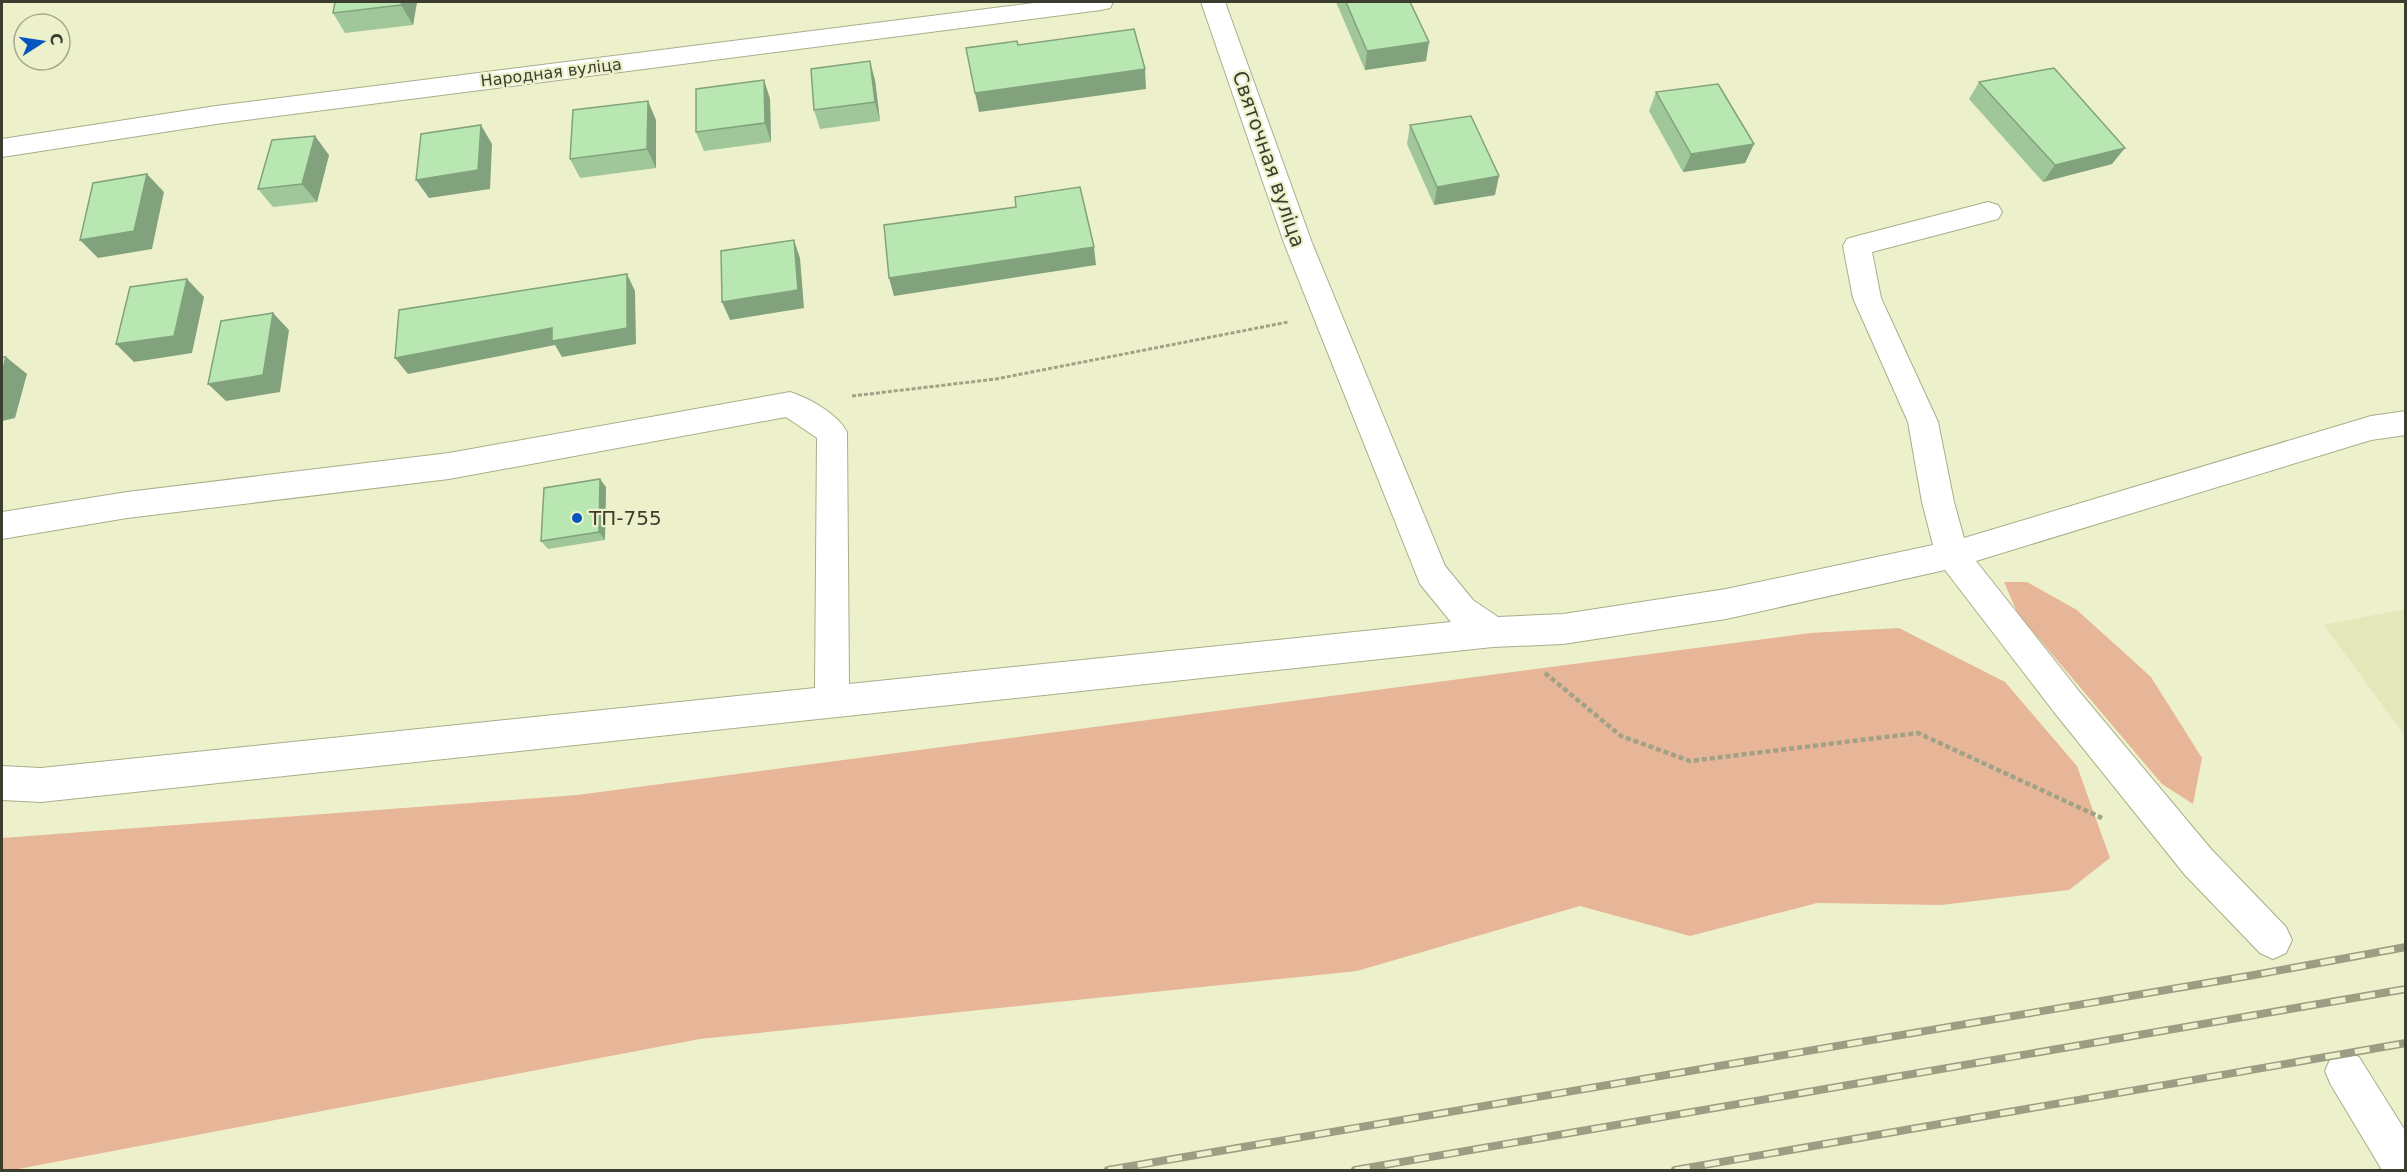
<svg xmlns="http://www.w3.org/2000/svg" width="2407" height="1172" font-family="'DejaVu Sans',sans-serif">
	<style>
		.built { fill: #e3e7ba }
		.green { fill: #e7b698 }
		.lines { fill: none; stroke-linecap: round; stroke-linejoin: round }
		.minor-casing { stroke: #aaad89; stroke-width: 2 }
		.path-far1 { stroke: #a0a286; stroke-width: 3; stroke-dasharray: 4 2; stroke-linecap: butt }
		.path { stroke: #a0a286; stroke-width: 4.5; stroke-dasharray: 5 3; stroke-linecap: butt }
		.minor { fill: #fff; fill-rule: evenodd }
		.rail-casing { stroke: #9c9e83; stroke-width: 8 }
		.rail { stroke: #edf1cb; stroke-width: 5; stroke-dasharray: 15; stroke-linecap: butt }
		.wall { fill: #9fc799 }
		.shaded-wall { fill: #82a27d }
		.building { fill: #b9e7b2; stroke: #82a27d; stroke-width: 1.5 }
		.poi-dot { fill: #0555bf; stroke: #edf1cb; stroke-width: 2 }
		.labels { text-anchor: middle; stroke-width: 4.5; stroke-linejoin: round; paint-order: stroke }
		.far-street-label { font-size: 16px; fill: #3c3d2e; stroke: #edf1cb }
		.street-label { font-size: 20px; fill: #3c3d2e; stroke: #edf1cb }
		.poi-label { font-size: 20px; fill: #3c3d2e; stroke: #edf1cb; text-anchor: start }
	</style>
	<rect width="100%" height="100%" fill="#edf1cb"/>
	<path class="built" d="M2405 609H2406L2405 736 2324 625Z"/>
	<g class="green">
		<path d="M2004 582H2027L2077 610 2151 677 2202 758 2193 804 2162 784 2018 614Z"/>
		<path d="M1899 628 2005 682 2077 766 2110 858 2069 890 1941 905 1817 903 1690 936 1580 906 1357 971 700 1039 13 1170H2V838L577 795 1810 633Z"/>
	</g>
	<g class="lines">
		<g class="minor-casing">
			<g id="minor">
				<path d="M1042 2H1113L1110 8 1101 10 216 124 2 157V139L216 106Z"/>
				<path d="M1201 2H1225L1312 243 1445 566 1473 600 1498 617 1563 614 1726 589 1933 545 1922 502 1908 422 1853 298 1843 246 1847 239 1857 236 1988 202 1998 205 2002 212 1998 219 1872 252 1881 298 1938 422 1954 502 1964 538 2371 416 2406 411V435L2371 440 1976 561 2078 690 2211 849 2286 927 2292 940 2286 953 2273 959 2260 953 2185 875 2054 712 1945 570 1726 619 1563 644 1493 647 41 802 2 800V766L41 768 815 688 817 438 786 417 449 479 127 518 2 539V512L127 492 449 453 790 392C809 398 838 414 847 432L849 684 1451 622 1420 584 1416 574 1284 243Z"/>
				<path d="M2345 1051 2359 1057 2406 1132V1170H2382L2331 1085 2325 1071 2331 1057Z"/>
			</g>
		</g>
		<path class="path-far1" d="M852 396 996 379 1288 322"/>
		<path class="path" d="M1545 673 1621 736 1690 761 1918 733 2102 818"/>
		<use href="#minor" class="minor"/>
		<g class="rail-casing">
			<g id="rail">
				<path d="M1108 1170 2254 975 2406 947"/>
				<path d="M1355 1170 2406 989"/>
				<path d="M1675 1170 2406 1043"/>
			</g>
		</g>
		<use href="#rail" class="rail"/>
	</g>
	<g class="wall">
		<path d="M335 2H417L413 25 345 33 333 13Z"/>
		<path d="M1336 2H1410L1426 61 1365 70Z"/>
		<path d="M764 80 770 99 771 142 704 151 696 132Z"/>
		<path d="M875 80 880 121 820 129 814 110Z"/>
		<path d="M1979 82 2112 164 2043 182 1969 99Z"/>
		<path d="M1656 92 1754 144 1745 163 1683 172 1649 111Z"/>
		<path d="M656 120V168L580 178 570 159Z"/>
		<path d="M1410 125 1495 195 1434 205 1407 144Z"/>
		<path d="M329 155 317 202 273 207 258 189Z"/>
		<path d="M606 487 605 540 548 549 541 541Z"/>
	</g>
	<g class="shaded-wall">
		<path d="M402 2H417L413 25 401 5Z"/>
		<path d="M1429 42 1426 61 1365 70 1367 51Z"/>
		<path d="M870 61 875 80 880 121 875 102Z"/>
		<path d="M1145 69 1146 89 979 112 975 93Z"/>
		<path d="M764 80 770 99 771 142 765 123Z"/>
		<path d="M648 101 656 120V168L647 149Z"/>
		<path d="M481 125 492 144 490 189 429 198 416 180Z"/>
		<path d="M315 136 329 155 317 202 302 184Z"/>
		<path d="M1754 144 1745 163 1683 172 1691 154Z"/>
		<path d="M2125 148 2112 164 2043 182 2055 165Z"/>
		<path d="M147 174 164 192 152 249 98 258 80 240Z"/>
		<path d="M1499 176 1495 195 1434 205 1437 187Z"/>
		<path d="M794 240 800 258 804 308 730 320 722 302Z"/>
		<path d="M1094 247 1096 265 894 296 889 278Z"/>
		<path d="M627 274 635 291 636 344 562 357 555 345 408 374 395 358Z"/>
		<path d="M187 279 204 297 192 353 134 362 116 344Z"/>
		<path d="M273 313 289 330 280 392 226 401 208 384Z"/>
		<path d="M6 357 27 374 15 418 2 421V374Z"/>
		<path d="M600 479 606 487 605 540 599 532Z"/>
	</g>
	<g class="building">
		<path d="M335 2H402L401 5 333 13Z"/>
		<path d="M1346 2H1410L1429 42 1367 51Z"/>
		<path d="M1134 29 1145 69 975 93 966 48 1017 41 1018 45Z"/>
		<path d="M870 61 875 102 814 110 811 69Z"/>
		<path d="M2054 68 2125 148 2055 165 1979 82Z"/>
		<path d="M764 80 765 123 696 132V89Z"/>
		<path d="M1718 84 1754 144 1691 154 1656 92Z"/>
		<path d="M648 101 647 149 570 159 573 110Z"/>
		<path d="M1471 116 1499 176 1437 187 1410 125Z"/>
		<path d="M481 125 478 170 416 180 421 134Z"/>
		<path d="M315 136 302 184 258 189 272 140Z"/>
		<path d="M147 174 134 231 80 240 93 183Z"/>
		<path d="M1080 187 1094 247 889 278 884 225 1016 207 1015 197Z"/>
		<path d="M794 240 798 290 722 302 721 251Z"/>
		<path d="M627 274V328L552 341V328L395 358 399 310Z"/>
		<path d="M187 279 174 336 116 344 130 287Z"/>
		<path d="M273 313 263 375 208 384 221 321Z"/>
		<path d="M2 357H6L2 374Z"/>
		<path d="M600 479 599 532 541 541 544 488Z"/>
	</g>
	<circle class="poi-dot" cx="577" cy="518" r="6"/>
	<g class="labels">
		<g class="far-street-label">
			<text transform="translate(551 72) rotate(-7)" y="6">Народная вуліца</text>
		</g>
		<g class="street-label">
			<text transform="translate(1269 159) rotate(71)" y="7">Святочная вуліца</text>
		</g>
		<g class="poi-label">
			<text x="589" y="525">ТП-755</text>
		</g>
	</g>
	<rect width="2407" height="1172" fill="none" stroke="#3c3d2e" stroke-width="6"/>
	<g transform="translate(42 42) rotate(78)"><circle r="28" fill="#edf1cb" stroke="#a6a98c" stroke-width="1.5"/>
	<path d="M0-4.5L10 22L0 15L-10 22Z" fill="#0555bf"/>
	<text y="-9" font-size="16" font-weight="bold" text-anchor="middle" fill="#3c3d2e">С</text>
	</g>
</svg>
